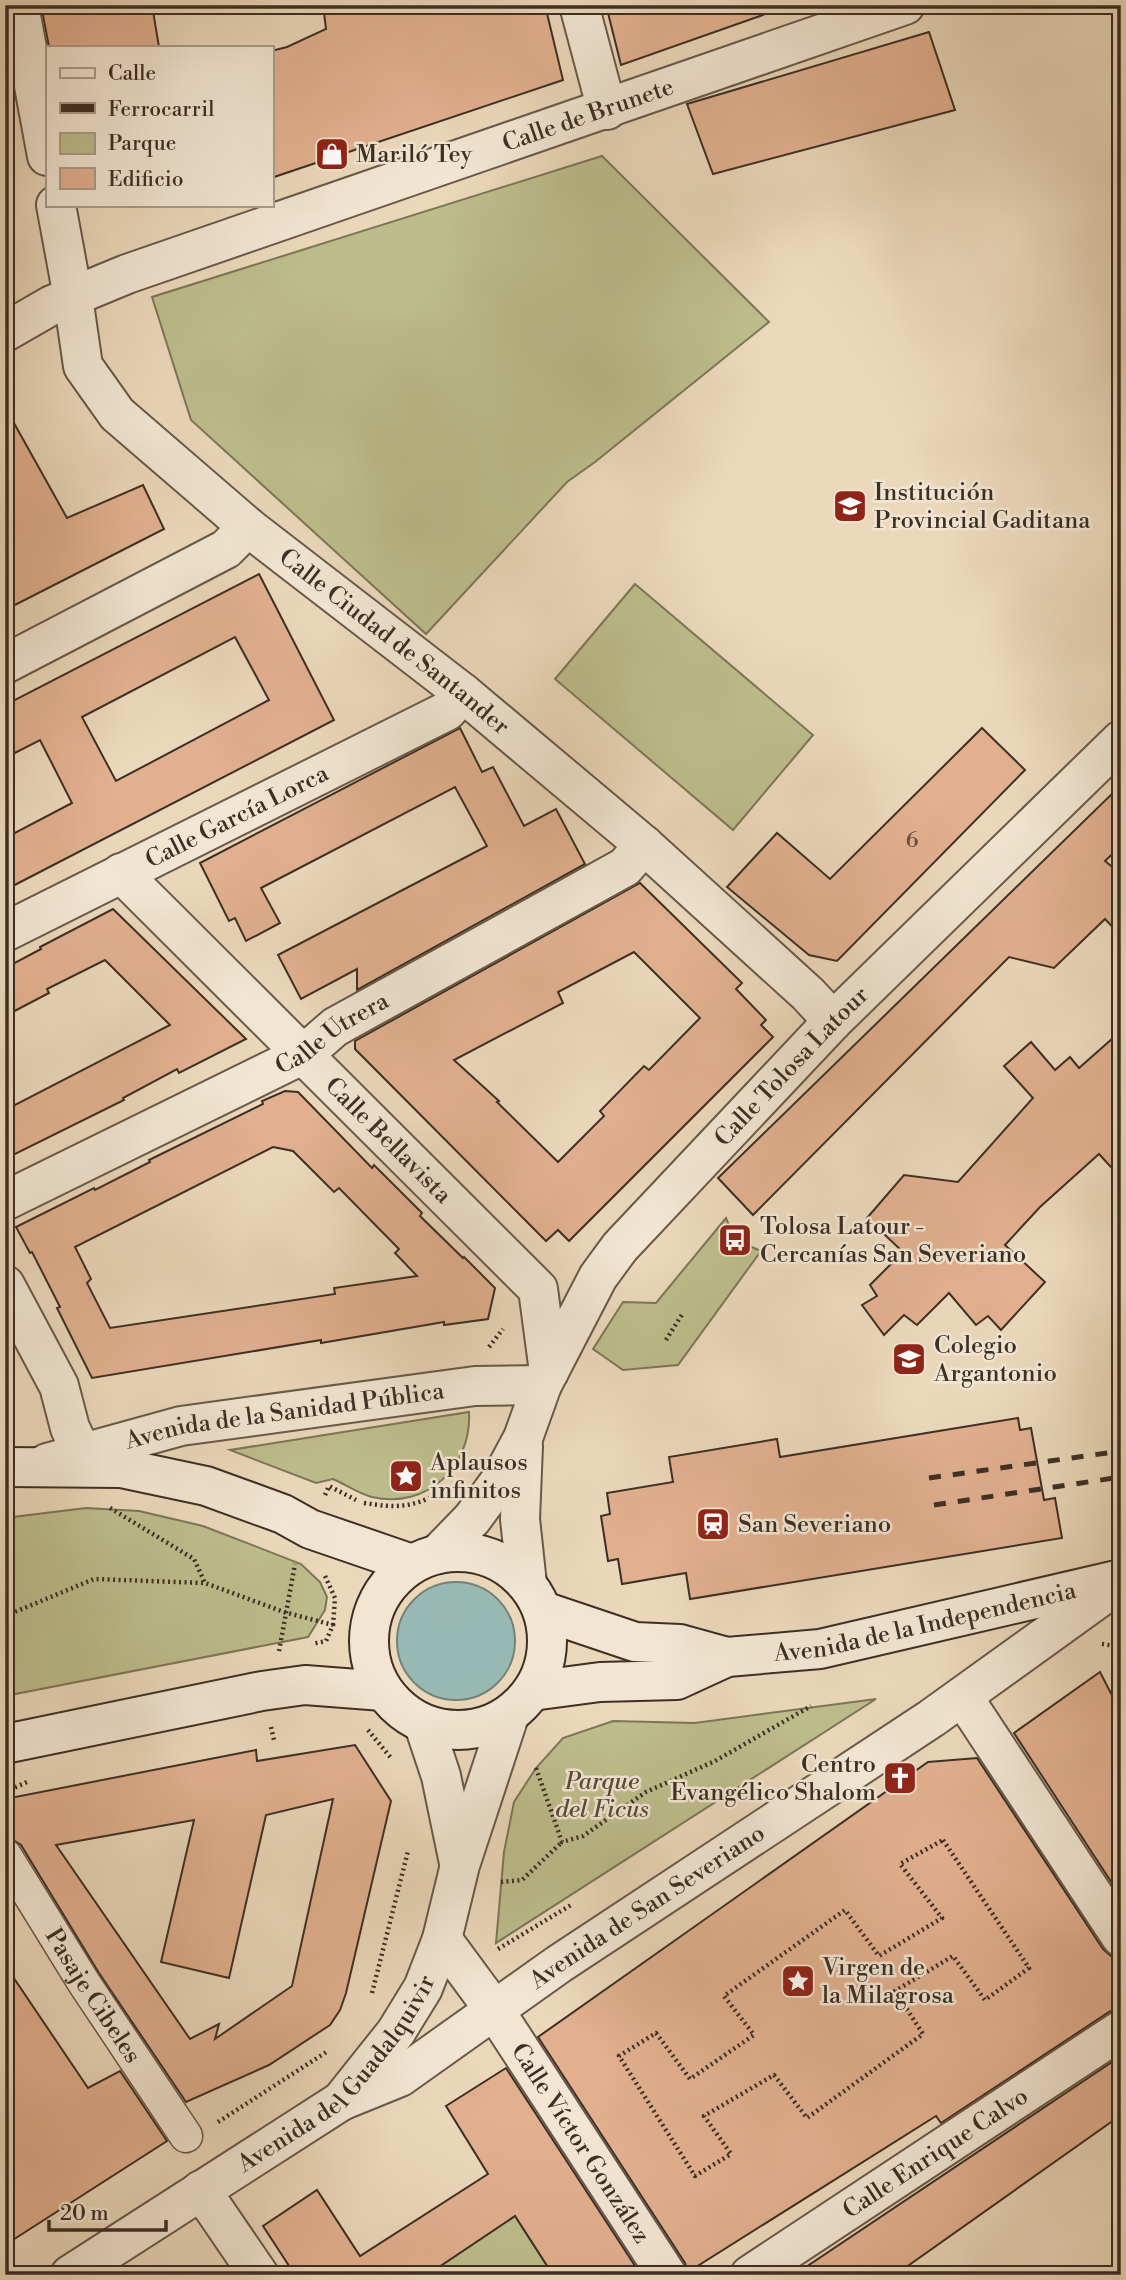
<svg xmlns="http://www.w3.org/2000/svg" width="1126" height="2280" font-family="'Libre Bodoni',serif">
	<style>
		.green { fill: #bdbd8c; stroke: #7c7658; stroke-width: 2 }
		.water { fill: #98b9b3; stroke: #73827a; stroke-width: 2 }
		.building { fill: #e2b08f; stroke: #3c2f25; stroke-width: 2; fill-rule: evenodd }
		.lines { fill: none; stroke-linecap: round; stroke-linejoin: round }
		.pedestrian-casing { stroke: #68594a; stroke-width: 35 }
		.minor-casing { stroke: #68594a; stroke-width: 42 }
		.tertiary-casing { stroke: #68594a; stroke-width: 42 }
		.secondary-casing { stroke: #3c2f25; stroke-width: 42 }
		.path { stroke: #3c2f25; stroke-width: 4.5; stroke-dasharray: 2 3.5; stroke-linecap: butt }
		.pedestrian { stroke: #f2e6d3; stroke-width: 32 }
		.minor { stroke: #f2e6d3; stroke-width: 38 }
		.tertiary { stroke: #f2e6d3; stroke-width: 38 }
		.secondary { stroke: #f2e6d3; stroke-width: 38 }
		.rail { stroke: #3c2f25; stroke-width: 5; stroke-dasharray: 12 12; stroke-linecap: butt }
		.labels { text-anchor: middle; stroke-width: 5; stroke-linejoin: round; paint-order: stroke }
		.number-label { font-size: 21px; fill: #664f40 }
		.street-label { font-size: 24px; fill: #3c2f25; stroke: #f2e6d3 }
		.poi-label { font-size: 24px; fill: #3c2f25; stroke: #f2e6d3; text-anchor: start }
		.park-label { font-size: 24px; font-style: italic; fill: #564b3a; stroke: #f2e6d3 }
	</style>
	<rect width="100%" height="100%" fill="#ebd8bb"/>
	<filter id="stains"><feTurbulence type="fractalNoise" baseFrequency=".00286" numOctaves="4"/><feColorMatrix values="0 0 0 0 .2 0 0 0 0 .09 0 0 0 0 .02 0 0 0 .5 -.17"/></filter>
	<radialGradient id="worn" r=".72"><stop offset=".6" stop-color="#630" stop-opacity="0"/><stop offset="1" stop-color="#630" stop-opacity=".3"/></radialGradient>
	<g class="green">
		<path d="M602 156 769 322 595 462 567 482 426 634 191 420 152 297Z"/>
		<path d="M635 584 813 735 733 830 555 679Z"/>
		<path d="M726 1218 735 1240 761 1251 678 1365 623 1370 593 1349 623 1302 656 1303Z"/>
		<path d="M469 1412C472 1466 427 1510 372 1497 359 1494 345 1484 333 1479L316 1483 230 1450Z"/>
		<path d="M86 1508 139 1511 203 1526 301 1564 320 1582 327 1597 325 1610 308 1637 5 1696V1518Z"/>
		<path d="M876 1699 496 1943 504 1852 514 1802 536 1768 563 1738 613 1721 695 1723Z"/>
		<path d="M515 2216 553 2275H427Z"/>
	</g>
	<circle class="water" cx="456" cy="1641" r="59"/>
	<g class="building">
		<path d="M41 5H152L159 47H49Z"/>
		<path d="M323 5H545L563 80 271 178V51L287 47 326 29Z"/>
		<path d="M606 5H776L777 10 621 65Z"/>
		<path d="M929 32 955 110 713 174 687 104Z"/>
		<path d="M5 407 67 518 143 485 164 529 5 610Z"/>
		<path d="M259 574 334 720 5 890V838L72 803 40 740 5 758V705ZM235 637 269 700 116 781 82 717Z"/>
		<path d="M460 728 482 772 493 767 524 826 556 809 585 864 357 990V969L301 999 278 955 487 846 455 787 261 888 280 923 246 941 235 918 229 921 200 863Z"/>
		<path d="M982 728 1025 770 837 961 809 955 727 887 777 833 830 879Z"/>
		<path d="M1121 785V846L1105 861 1121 874V936L1105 919 1054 968 1009 957 753 1215 718 1178Z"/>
		<path d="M640 883 742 983 736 989 766 1020 761 1025 773 1037 569 1241 558 1230 546 1241 355 1049V1041ZM634 952 700 1018 649 1070 644 1066 600 1111 604 1116 558 1162 497 1102 499 1101 454 1060 563 1003 558 992Z"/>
		<path d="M113 909 246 1039 179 1073 177 1069 123 1098 124 1100 5 1159V1110L170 1025 105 960 47 989 49 993 5 1016V968L41 949 40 947Z"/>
		<path d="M1121 1031V1178L1099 1154 1040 1207 1005 1245 1045 1282 1001 1330 988 1316 976 1325 949 1293 917 1325 904 1315 884 1335 862 1305 877 1296 870 1285 903 1252 867 1218 904 1175 958 1182 1033 1098 1004 1066 1031 1042 1055 1070 1070 1057 1079 1068Z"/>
		<path d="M285 1091 298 1092 372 1168 374 1165 422 1213 420 1216 463 1258 464 1257 495 1288 488 1319 444 1325V1322L321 1343V1340L92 1378 57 1308 60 1307 32 1252 30 1253 16 1227 94 1188 95 1190 150 1162 149 1160 263 1104 262 1101ZM273 1147 293 1151 334 1192 339 1188 399 1249 395 1253 417 1276 334 1288 335 1294 110 1328 87 1283 91 1279 75 1247Z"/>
		<path d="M1018 1418 1020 1430 1031 1428 1044 1500 1055 1498 1062 1538 690 1599 686 1573 622 1584 618 1559 608 1561 601 1516 610 1514 607 1493 673 1482 669 1457 777 1439 780 1457Z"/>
		<path d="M1100 1672 1121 1713V1897L1014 1733Z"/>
		<path d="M355 1745 391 1801 346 1993 340 2010 330 2025 269 2065 186 2102 99 1973 21 1845 10 1838 5 1830V1799L256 1750 257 1761ZM333 1799 292 1986 215 2039 219 2024 190 2039 56 1845 194 1820 161 1962 229 1978 266 1815Z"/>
		<path d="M977 1758 1103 1949 1111 1956 1121 1959V2008L1109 2012 941 2123 936 2116 688 2272 685 2263 538 2037 928 1762Z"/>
		<path d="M5 1965 88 2088 120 2071 167 2141 5 2245Z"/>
		<path d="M1121 2056V2115L895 2275H794Z"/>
		<path d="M506 2068 641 2275H553L515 2216 427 2275H295L263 2226 317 2190 360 2256 488 2174 446 2106Z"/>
	</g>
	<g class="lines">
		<g class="pedestrian-casing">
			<g id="pedestrian">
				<path id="s1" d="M5 1855 84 1983 186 2136"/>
			</g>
		</g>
		<g class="minor-casing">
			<g id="minor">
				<path d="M19 5 47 156"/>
				<path d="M579 5 607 110"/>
				<path id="s2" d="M56 205 73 297 83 366 117 414 248 527 463 693 644 845 808 994 833 1021"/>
				<path d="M5 664 226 549 248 527"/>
				<path id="s3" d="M121 873 538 1289 549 1372"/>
				<path id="s4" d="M5 932 447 711 463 693"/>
				<path id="s5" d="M5 1201 304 1054 335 1027 625 867 644 845"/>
				<path d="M5 1285 59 1386 70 1428 82 1453"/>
				<path id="s6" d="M47 1463 181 1426 475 1386 542 1385"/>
				<path d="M963 1697 1121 1937"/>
				<path id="s7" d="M442 1939 495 2011 667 2275"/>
				<path id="s8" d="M341 2101 400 2077 559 1964 932 1718 1121 1582"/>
				<path d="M201 2190 259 2275"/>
				<path id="s9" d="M750 2275 1121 2030"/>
			</g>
		</g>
		<g class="tertiary-casing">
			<g id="tertiary">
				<path id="s10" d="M5 332 52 305 127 274 905 5"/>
				<path d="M523 1446 520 1519 527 1584"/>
				<path id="s11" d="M438 1554 472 1519 500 1481 523 1438 542 1385 598 1277 620 1247 833 1021 1121 740"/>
				<path d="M424 1725 441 1776 459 1863"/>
				<path id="s12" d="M70 2275 341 2101 396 2032 423 1988 442 1939 460 1865 509 1716"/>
			</g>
		</g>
		<g class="secondary-casing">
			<g id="secondary">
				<path d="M5 1467 121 1468 206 1486 283 1514 310 1529 412 1564"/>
				<circle cx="458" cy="1641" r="89"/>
				<path d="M543 1611 635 1642 680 1644 727 1657"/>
				<path id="s13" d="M532 1691 600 1682 677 1680 727 1657 820 1649 1121 1579"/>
				<path d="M5 1744 262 1691 305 1685 383 1691"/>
			</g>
		</g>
		<g class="path">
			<path d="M666 1340 683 1313"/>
			<path d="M489 1347 503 1329"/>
			<path d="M325 1495 329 1486 356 1500"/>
			<path d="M364 1503C397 1508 410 1508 440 1493"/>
			<path d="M110 1508 194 1559 205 1583"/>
			<path d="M325 1576 335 1598 333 1625"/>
			<path d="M5 1616 94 1579 205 1583 284 1612 333 1625 326 1641 312 1644"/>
			<path d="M1102 1644 1115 1646 1121 1658"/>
			<path d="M279 1651 295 1564"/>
			<path d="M271 1727 274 1740"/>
			<path d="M368 1730 391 1758"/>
			<path d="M536 1768 562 1842 583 1836 646 1792 715 1761 811 1706"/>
			<path d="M5 1792 27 1782"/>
			<path d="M943 1840 1029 1968 985 2000 953 1956 895 1991 923 2034 807 2118 774 2075 704 2116 731 2154 695 2176 619 2056 656 2033 690 2079 754 2035 724 1996 845 1910 879 1956 942 1918 900 1864Z"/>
			<path d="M501 1882 522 1880 562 1842"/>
			<path d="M498 1949 571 1905"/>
			<path d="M372 1993 408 1851"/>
			<path d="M218 2122 328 2051"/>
		</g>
		<use href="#pedestrian" class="pedestrian"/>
		<use href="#minor" class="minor"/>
		<use href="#tertiary" class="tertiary"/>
		<use href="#secondary" class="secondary"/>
		<g class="rail">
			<path d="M929 1478 1121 1451"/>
			<path d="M934 1505 1121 1477"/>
		</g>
	</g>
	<defs>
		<g id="shop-square" transform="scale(1.75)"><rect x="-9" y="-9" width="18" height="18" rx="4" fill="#8f2418" stroke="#f2e6d3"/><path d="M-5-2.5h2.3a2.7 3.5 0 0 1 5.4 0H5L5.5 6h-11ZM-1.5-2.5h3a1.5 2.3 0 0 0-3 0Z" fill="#fff"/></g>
		<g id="school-square" transform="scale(1.75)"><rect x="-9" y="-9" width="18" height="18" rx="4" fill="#8f2418" stroke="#f2e6d3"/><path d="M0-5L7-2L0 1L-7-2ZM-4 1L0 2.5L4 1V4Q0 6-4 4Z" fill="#fff"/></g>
		<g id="bus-square" transform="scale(1.75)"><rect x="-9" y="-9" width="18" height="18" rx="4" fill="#8f2418" stroke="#f2e6d3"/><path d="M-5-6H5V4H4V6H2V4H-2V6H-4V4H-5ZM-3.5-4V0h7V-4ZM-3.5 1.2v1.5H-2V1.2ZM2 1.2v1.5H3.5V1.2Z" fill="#fff"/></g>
		<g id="university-square" transform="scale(1.75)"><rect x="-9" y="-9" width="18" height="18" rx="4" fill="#8f2418" stroke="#f2e6d3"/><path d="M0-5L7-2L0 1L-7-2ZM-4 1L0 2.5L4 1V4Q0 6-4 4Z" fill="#fff"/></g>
		<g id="sight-square" transform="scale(1.75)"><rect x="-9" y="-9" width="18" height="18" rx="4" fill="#8f2418" stroke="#f2e6d3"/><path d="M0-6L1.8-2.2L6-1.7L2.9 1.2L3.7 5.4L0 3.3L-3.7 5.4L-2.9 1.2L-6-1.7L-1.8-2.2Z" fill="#fff"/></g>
		<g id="station-square" transform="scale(1.75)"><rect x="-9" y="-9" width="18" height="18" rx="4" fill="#8f2418" stroke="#f2e6d3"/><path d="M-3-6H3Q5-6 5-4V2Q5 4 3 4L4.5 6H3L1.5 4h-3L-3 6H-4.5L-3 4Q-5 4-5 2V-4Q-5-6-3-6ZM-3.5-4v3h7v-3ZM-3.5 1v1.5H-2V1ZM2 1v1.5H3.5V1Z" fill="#fff"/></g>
		<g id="church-square" transform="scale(1.75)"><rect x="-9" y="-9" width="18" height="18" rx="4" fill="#8f2418" stroke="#f2e6d3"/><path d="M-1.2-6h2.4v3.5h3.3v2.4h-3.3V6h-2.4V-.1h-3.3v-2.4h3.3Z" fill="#fff"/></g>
	</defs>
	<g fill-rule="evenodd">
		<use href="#shop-square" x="332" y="154"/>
		<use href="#school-square" x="850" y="506"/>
		<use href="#bus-square" x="735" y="1240"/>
		<use href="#university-square" x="909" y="1359"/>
		<use href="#sight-square" x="406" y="1476"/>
		<use href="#station-square" x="713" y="1524"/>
		<use href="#church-square" x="900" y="1778"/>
		<use href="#sight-square" x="798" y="1981"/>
	</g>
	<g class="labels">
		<g class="number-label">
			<text x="912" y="847">6</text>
		</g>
		<g class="street-label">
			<text dy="8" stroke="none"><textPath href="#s10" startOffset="623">Calle de Brunete</textPath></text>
			<text dy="8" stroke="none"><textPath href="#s2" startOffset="581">Calle Ciudad de Santander</textPath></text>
			<text dy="8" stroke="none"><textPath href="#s4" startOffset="259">Calle García Lorca</textPath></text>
			<text dy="8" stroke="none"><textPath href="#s5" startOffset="368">Calle Utrera</textPath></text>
			<text dy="8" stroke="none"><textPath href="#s11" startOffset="609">Calle Tolosa Latour</textPath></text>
			<text dy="8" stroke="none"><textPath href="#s3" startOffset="378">Calle Bellavista</textPath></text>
			<text dy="8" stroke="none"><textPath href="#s6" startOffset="243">Avenida de la Sanidad Pública</textPath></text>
			<text dy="8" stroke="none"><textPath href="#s13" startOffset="402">Avenida de la Independencia</textPath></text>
			<text dy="8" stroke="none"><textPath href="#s8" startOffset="364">Avenida de San Severiano</textPath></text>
			<text dy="8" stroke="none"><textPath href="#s1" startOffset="166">Pasaje Cibeles</textPath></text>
			<text dy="8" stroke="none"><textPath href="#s12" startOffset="338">Avenida del Guadalquivir</textPath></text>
			<text dy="8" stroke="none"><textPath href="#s7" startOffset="247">Calle Víctor González</textPath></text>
			<text dy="8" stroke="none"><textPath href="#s9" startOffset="222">Calle Enrique Calvo</textPath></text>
		</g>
		<g class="poi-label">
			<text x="356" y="162">Mariló Tey</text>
			<text x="874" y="500">Institución<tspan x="874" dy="28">Provincial Gaditana</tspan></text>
			<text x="760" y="1234">Tolosa Latour -<tspan x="760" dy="28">Cercanías San Severiano</tspan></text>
			<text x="934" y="1353">Colegio<tspan x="934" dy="28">Argantonio</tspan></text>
			<text x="430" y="1470">Aplausos<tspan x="430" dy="28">infinitos</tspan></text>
			<text x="738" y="1532">San Severiano</text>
			<text x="876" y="1772" text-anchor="end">Centro<tspan x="876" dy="28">Evangélico Shalom</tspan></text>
			<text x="822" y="1975">Virgen de<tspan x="822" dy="28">la Milagrosa</tspan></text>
		</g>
		<g class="park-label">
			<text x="602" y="1789">Parque<tspan x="602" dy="28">del Ficus</tspan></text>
		</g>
	</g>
	<rect width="1126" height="2280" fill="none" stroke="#ebd8bb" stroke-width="28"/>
	<rect x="7" y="7" width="1112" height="2266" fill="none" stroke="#3c2f25" stroke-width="3.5"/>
	<rect x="14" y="14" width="1098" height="2252" fill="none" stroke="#3c2f25" stroke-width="2"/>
	<rect x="46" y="46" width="228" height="161" fill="#f2e6d3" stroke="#a99d8d" stroke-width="2"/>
	<rect x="60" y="68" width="35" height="10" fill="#f2e6d3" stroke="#a99d8d" stroke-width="2"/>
	<text x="108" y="80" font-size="21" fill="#3c2f25">Calle</text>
	<rect x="60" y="103" width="35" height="10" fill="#3c2f25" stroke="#a99d8d" stroke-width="2"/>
	<text x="108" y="116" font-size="21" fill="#3c2f25">Ferrocarril</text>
	<rect x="60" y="133" width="35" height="21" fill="#bdbd8c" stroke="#a99d8d" stroke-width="2"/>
	<text x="108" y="150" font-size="21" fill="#3c2f25">Parque</text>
	<rect x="60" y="168" width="35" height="21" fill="#e2b08f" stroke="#a99d8d" stroke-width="2"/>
	<text x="108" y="186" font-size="21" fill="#3c2f25">Edificio</text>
	<path d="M49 2220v10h117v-10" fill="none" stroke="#3c2f25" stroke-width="3.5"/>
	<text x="60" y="2220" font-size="21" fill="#3c2f25" stroke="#f2e6d3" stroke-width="5" paint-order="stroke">20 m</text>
	<rect width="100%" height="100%" filter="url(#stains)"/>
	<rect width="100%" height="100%" fill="url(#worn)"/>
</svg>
